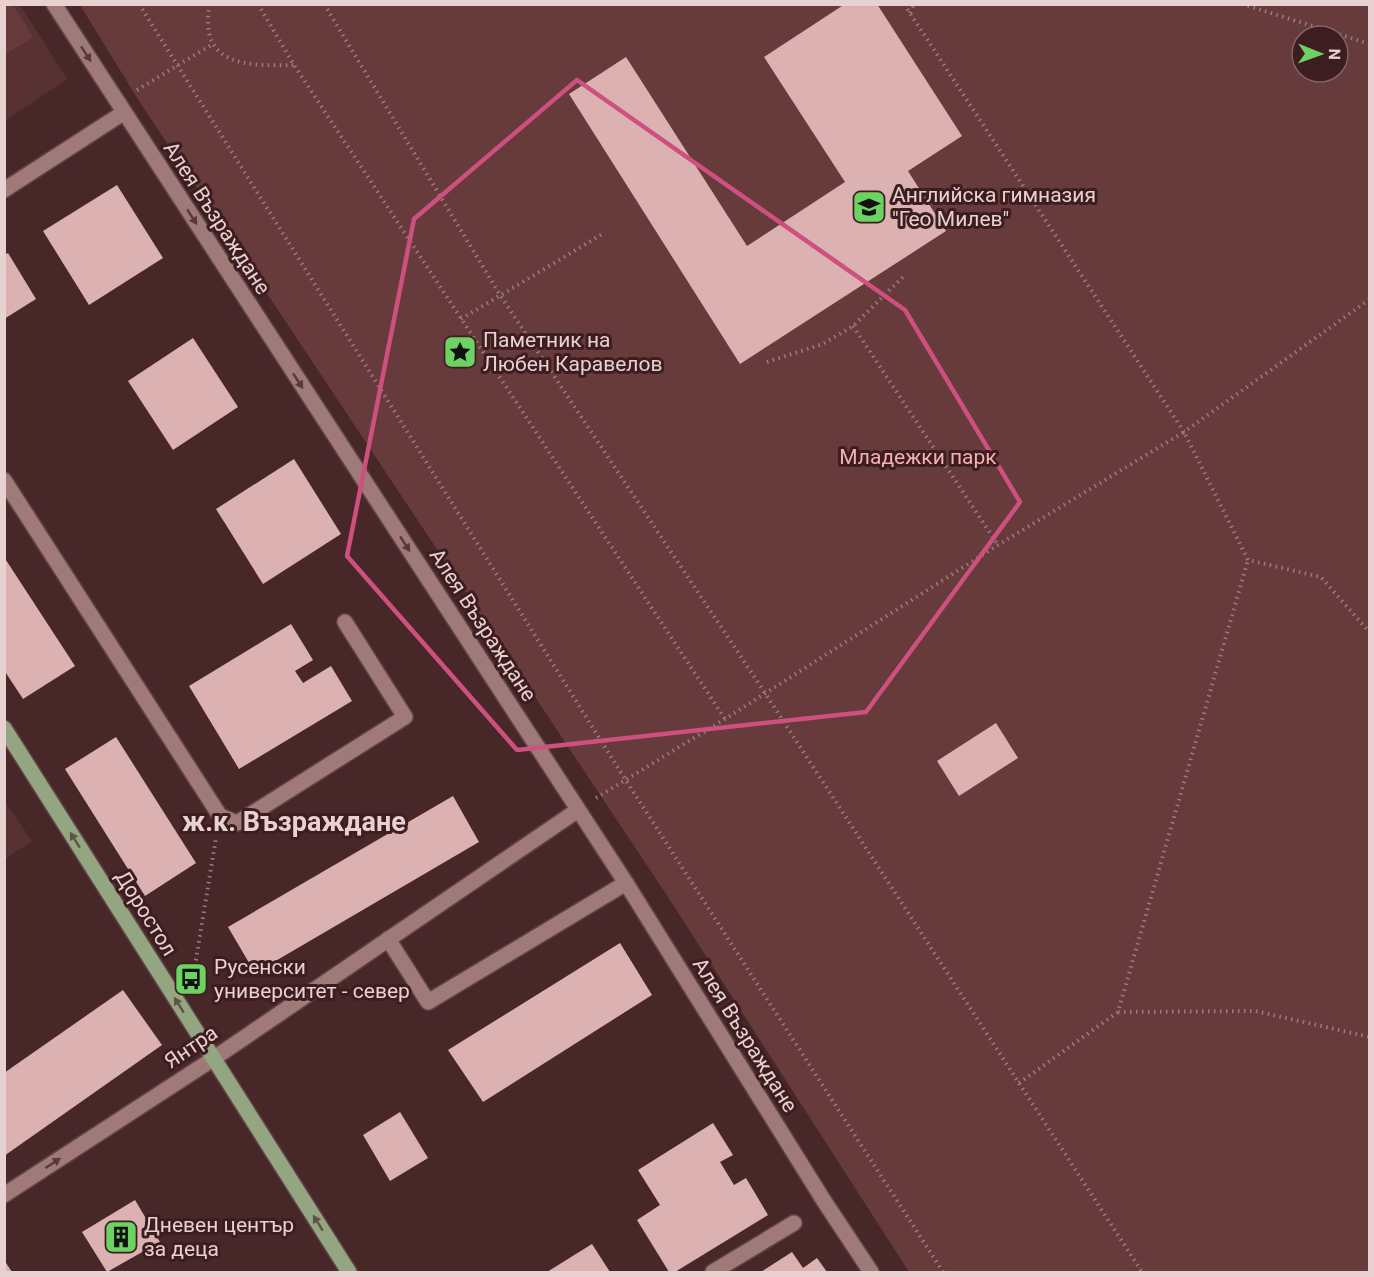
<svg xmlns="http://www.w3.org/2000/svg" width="1374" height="1277" font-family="Roboto,sans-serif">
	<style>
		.built { fill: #583133 }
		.park { fill: #673a3c; fill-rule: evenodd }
		.building { fill: #dbb1b2 }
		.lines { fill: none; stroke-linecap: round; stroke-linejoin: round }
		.service-casing { stroke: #614547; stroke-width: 18 }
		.minor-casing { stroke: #614547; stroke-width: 18 }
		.primary-casing { stroke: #614547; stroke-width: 18 }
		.path { stroke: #987d7e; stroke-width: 4; stroke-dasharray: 1.5 4.5; stroke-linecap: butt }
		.service { stroke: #a07979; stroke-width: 15 }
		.minor { stroke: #a07979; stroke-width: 15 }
		.primary { stroke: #94a581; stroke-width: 15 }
		.oneway { fill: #5b393a }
		.oneway2 { fill: #605346 }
		.marked { fill: none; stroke: #cd507e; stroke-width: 4.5; stroke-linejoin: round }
		.labels { text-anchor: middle; stroke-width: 6; stroke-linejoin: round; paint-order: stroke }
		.poi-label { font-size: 21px; fill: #e7d1d1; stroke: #3d1d1f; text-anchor: start }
		.street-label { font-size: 21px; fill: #e7d1d1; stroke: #3d1d1f }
		.park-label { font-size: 21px; fill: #f5b0b1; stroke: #3d1d1f }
		.district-label { font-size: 27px; font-weight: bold; fill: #e7d1d1; stroke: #3d1d1f }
	</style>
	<rect width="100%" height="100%" fill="#482729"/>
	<g class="built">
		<path d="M5 5H20L67 79 5 121Z"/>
		<path d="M4 800 32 841 5 859H4Z"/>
	</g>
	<g class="park">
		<path d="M5 4 13 5 33 37 5 55Z"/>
		<path d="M80 5H1369V1272H909L668 897 139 101ZM1302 36H1338V72H1302Z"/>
	</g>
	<g class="building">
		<path d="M845 4H877L962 136 908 171 946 231 740 364 569 94 626 57 747 246 845 182 764 57Z"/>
		<path d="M117 185 163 258 89 305 43 231Z"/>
		<path d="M8 253 36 299 4 319V255Z"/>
		<path d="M193 338 238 407 173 450 128 381Z"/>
		<path d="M294 459 341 534 263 584 216 509Z"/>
		<path d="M4 557 75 666 23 699 4 670Z"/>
		<path d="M291 624 313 660 295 671 303 683 331 666 352 701 239 769 189 686Z"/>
		<path d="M996 723 1018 758 959 796 937 761Z"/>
		<path d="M116 737 196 863 145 896 65 769Z"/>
		<path d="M453 796 479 842 255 973 228 927Z"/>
		<path d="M620 943 652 995 483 1102 448 1050Z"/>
		<path d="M123 990 162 1045 4 1156V1073Z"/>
		<path d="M400 1112 428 1158 390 1181 363 1135Z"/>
		<path d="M713 1123 733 1155 720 1162 734 1185 746 1178 768 1215 675 1272H669L637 1220 660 1205 638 1170Z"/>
		<path d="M135 1200 160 1242 107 1272 82 1232Z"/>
		<path d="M592 1244 610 1272H547Z"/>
		<path d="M792 1252 803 1268 817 1258 827 1272H761Z"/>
		<path d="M4 1260 12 1272H4Z"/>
	</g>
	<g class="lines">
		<g class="service-casing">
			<g id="service">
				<path d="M4 480 220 816 237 823 405 717 345 622"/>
				<path d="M388 939 428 1002 626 883"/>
				<path d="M713 1272 794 1223"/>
			</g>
		</g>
		<g class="minor-casing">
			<g id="minor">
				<path d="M54 4 626 883 824 1201 871 1272"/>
				<path d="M4 190 123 113"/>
				<path d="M4 1195 213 1059 578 810"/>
			</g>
		</g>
		<g class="primary-casing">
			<path id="primary" d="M4 728 349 1272"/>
		</g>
		<g class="path">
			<path d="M139 4 625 779 943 1272"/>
			<path d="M210 4C197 67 249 66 294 65"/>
			<path d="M258 4 294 65 725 719"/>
			<path d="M324 4 500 295 765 693 1142 1272"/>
			<path d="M904 4 1184 432 1370 299"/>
			<path d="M1242 4 1370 44"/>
			<path d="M910 13 914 4"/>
			<path d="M137 90 213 44"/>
			<path d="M461 319 604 233"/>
			<path d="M853 326 998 545"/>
			<path d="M767 362 823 344 853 326 906 274"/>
			<path d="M596 798 725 719 998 545 1184 432 1248 560 1321 577 1370 633"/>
			<path d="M192 984 216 838"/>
			<path d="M1118 1012 1255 1011 1370 1037"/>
			<path d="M1019 1083 1118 1012 1248 560"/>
		</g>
		<use href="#service" class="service"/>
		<use href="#minor" class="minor"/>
		<use href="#primary" class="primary"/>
	</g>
	<defs><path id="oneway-solid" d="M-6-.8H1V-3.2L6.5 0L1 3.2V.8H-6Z" transform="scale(1.5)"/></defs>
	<g class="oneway">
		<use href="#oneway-solid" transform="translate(86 54) rotate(57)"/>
		<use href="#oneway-solid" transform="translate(192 217) rotate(57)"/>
		<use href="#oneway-solid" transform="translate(298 381) rotate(57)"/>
		<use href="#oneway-solid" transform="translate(405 544) rotate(57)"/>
		<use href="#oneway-solid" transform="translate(53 1163) rotate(-33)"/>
	</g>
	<g class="oneway2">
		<use href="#oneway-solid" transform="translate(75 840) rotate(-122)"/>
		<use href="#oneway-solid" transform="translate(179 1005) rotate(-122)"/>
		<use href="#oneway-solid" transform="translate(318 1223) rotate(-122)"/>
	</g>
	<path class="marked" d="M577 80 905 310 1020 502 866 712 517 750 347 556 414 219Z"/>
	<defs>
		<g id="school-square" transform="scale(1.725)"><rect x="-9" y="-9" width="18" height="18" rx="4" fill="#6cd362" stroke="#3d1d1f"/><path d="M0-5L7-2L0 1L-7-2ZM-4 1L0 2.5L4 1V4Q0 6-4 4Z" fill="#111"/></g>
		<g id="sight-square" transform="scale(1.725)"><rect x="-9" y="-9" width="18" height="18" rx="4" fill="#6cd362" stroke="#3d1d1f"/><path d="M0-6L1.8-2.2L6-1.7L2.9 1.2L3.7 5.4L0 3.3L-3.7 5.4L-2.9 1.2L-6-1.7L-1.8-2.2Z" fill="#111"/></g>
		<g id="bus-square" transform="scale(1.725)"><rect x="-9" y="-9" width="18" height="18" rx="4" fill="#6cd362" stroke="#3d1d1f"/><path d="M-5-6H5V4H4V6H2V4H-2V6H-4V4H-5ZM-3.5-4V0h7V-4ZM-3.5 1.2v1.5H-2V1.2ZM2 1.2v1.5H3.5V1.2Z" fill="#111"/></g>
		<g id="building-square" transform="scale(1.725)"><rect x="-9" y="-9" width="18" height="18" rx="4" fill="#6cd362" stroke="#3d1d1f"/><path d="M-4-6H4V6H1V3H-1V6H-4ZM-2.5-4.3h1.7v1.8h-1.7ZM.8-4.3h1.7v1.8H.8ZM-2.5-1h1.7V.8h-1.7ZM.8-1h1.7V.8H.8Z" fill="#111"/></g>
	</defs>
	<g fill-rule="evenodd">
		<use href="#school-square" x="869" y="207"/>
		<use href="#sight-square" x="460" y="352"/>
		<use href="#bus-square" x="191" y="979"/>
		<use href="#building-square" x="121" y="1237"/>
	</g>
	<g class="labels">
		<g class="poi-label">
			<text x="892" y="202">Aнглийска гимназия<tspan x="892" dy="24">"Гео Милев"</tspan></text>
			<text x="483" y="347">Паметник на<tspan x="483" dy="24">Любен Каравелов</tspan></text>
			<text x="214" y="974">Русенски<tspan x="214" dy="24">университет - север</tspan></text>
			<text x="144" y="1232">Дневен център<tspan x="144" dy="24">за деца</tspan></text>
		</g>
		<g class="street-label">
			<text transform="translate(217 218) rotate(57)" y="7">Алея Възраждане</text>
			<text transform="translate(483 625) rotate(57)" y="7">Алея Възраждане</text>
			<text transform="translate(146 913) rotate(58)" y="7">Доростол</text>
			<text transform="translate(745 1035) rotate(58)" y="7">Алея Възраждане</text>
			<text transform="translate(191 1047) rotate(-34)" y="7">Янтра</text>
		</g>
		<g class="park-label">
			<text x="918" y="464">Младежки парк</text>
		</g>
		<g class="district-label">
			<text x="294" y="831">ж.к. Възраждане</text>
		</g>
	</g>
	<rect width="1374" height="1277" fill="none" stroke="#e7d1d1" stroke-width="12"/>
	<g transform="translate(1320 54) rotate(91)"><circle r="28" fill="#3d1d1f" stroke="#816566" stroke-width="1.5"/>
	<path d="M0-4.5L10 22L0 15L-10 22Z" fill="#6cd362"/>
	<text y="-9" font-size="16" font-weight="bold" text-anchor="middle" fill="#e7d1d1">N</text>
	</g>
</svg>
